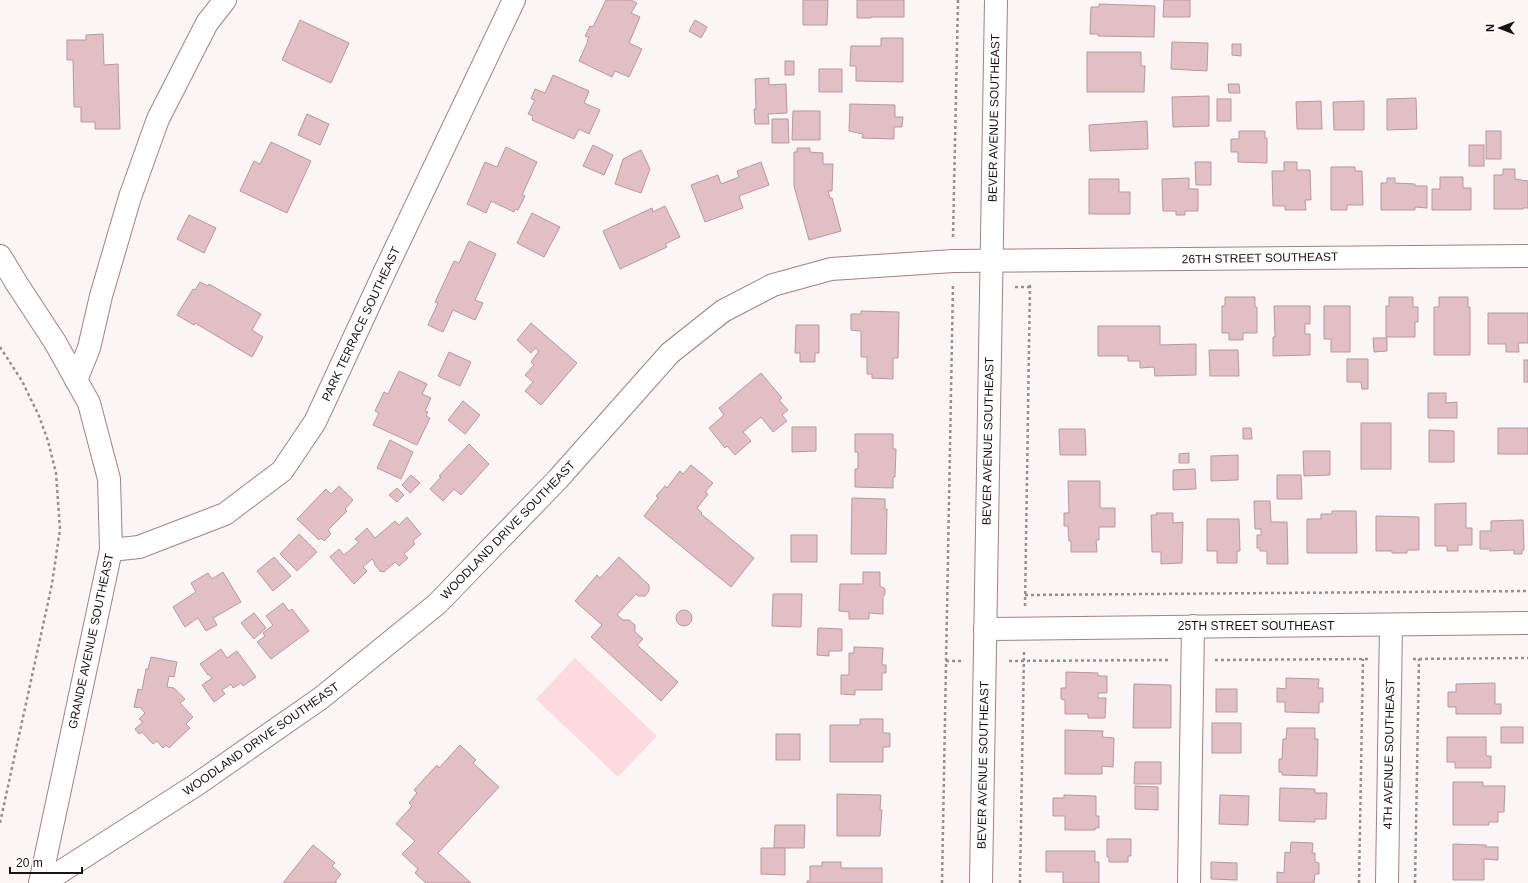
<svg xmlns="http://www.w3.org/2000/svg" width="1528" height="883" font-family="Arial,sans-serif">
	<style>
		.green { fill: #fddadf }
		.building { fill: #e2bfc4; stroke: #b9979d }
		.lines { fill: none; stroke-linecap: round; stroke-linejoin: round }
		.minor-casing { stroke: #a28186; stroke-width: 24 }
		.path { stroke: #978e8f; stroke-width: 2.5; stroke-dasharray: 3 3; stroke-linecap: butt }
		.minor { stroke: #fff; stroke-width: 22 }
		.labels { text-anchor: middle; stroke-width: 3; stroke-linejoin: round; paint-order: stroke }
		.street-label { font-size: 12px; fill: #1d1113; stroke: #fff }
	</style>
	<rect width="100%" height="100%" fill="#fcf5f6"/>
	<path class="green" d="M575 658 657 736 618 777 536 699Z"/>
	<g class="building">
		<path d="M606 0H631L637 3 631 13 640 17 629 43 642 49 629 77 615 71 612 77 579 61 588 41 587 40 589 37 585 36 590 26 593 27Z"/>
		<path d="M803 0H828L827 25H803Z"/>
		<path d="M857 0H904V17H871V18H857Z"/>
		<path d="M1164 0H1190V17H1163Z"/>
		<path d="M1099 4 1155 6 1154 37 1098 36V34H1090L1091 7H1099Z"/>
		<path d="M300 20 349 43 331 83 282 60Z"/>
		<path d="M695 20 707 27 701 38 689 31Z"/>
		<path d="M103 34 104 65 118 64 120 129H95V122H81V107H74L73 60H67V40H86V35Z"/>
		<path d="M881 38H903V82L856 81V66H850L851 46H881Z"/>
		<path d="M1172 42 1208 43 1207 71 1171 69Z"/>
		<path d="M1232 44H1241V56L1232 55Z"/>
		<path d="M1087 52H1141V66H1145L1144 92H1087Z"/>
		<rect x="785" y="61" width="9" height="14"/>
		<rect x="819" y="69" width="23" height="23"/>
		<path d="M553 75 589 91 584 103 600 110 589 134 579 129 574 139 532 120 533 116 528 114 535 100 531 99 535 89 545 93Z"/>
		<path d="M769 78V85L786 84 787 113 768 114 769 124H755L754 109H756L755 79Z"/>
		<path d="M1228 84H1239L1240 93H1229Z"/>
		<path d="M1209 96V126L1173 127 1172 97Z"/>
		<path d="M1416 98 1417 129 1387 130V99Z"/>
		<rect x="1217" y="99" width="14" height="22"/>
		<path d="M1321 101 1322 129H1297L1296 102Z"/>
		<path d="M1364 101V130H1334L1333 102Z"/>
		<path d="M850 104 895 105V117H903L902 127H894V139L862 138 863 134 849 131Z"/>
		<path d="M793 111H820V140H792Z"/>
		<path d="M307 114 329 124 320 145 298 135Z"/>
		<path d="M772 119H788L789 143H772Z"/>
		<path d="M1147 121 1148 149 1090 151 1089 125Z"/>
		<path d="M1239 131H1265V138H1267V163L1238 162V152H1231V139H1239Z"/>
		<rect x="1486" y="131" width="15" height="28"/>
		<path d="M271 142 311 161 287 213 240 191 254 161 260 164Z"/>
		<path d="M593 145 613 155 604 175 583 166Z"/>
		<rect x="1469" y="145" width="15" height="21"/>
		<path d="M506 147 537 162 522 195 525 196 518 210 515 209 514 212 491 201 486 213 467 204 485 162 497 167Z"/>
		<path d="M797 148H810V152L823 153V164H833L832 191H828L830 198H832L841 231 809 240 794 186V152H797Z"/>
		<path d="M641 150 650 169 641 193 615 184 623 159Z"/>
		<path d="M761 162 769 185 739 196 743 208 705 222 691 185 718 175 721 184 739 177 737 171Z"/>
		<path d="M1195 162H1211V185H1196Z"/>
		<path d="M1284 162H1297V170H1310L1311 200H1305L1306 210H1285V206H1273L1272 171H1284Z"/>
		<path d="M1331 167H1355V171H1362L1363 205H1347V210H1331Z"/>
		<path d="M1503 169H1515V179L1528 181V208H1523V209H1494V175H1503Z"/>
		<path d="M1440 177H1463V188H1471V210H1432V189H1440Z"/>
		<path d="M1189 178V189H1198V211H1185V215H1176V211H1163L1162 179Z"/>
		<path d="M1387 178H1395V183L1415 184V186H1427V208L1415 207V210H1381V183H1387Z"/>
		<path d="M1089 179H1119V192H1130V214H1089Z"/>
		<path d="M665 206 680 237 665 244 667 247 620 269 603 231 652 208 653 212Z"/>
		<path d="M532 213 560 227 544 257 517 243Z"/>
		<path d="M189 215 216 228 204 253 177 239Z"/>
		<path d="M469 241 496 254 475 300 483 303 475 320 453 310 443 332 428 325 438 303 435 302 454 261 459 263Z"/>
		<path d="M200 282 208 286 209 284 261 314 252 330 263 337 252 357 195 323 194 325 177 315 193 289 195 290Z"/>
		<path d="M1225 297H1255V307H1257V333H1243V340H1229V333H1222V306H1225Z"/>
		<path d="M1389 297H1413V307H1418V322H1415V337H1386V306H1389Z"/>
		<path d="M1439 297H1468V307H1470V355H1434V307H1439Z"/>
		<path d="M1274 306H1310V324H1305V334H1310V355L1273 356V337H1275Z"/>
		<path d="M1324 306H1350V352H1331V339H1324Z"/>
		<path d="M861 311 899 312 898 358H893V379L872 378V374H867V357H861V331L851 330V314H861Z"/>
		<path d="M1488 313H1528V343H1518L1519 352H1506V344H1488Z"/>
		<path d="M531 323 577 363 541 405 525 391 533 382 525 375 534 365 531 362 539 351 535 348 531 353 517 340Z"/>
		<path d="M796 325H819V353H815V362H800V353H795Z"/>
		<path d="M1098 326H1160V345L1196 344V375L1155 376 1154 367 1140 368V361H1128V356H1098Z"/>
		<path d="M1373 338H1387V351L1374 352Z"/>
		<path d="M1209 350H1238L1239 376H1210Z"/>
		<path d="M449 352 471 362 460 386 438 376Z"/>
		<path d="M1347 359H1368V389H1362L1361 382H1347Z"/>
		<rect x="1524" y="360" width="4" height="22"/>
		<path d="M399 371 427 384 422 394 431 398 425 411 428 412 426 416 430 418 417 445 373 425 379 413 375 411 384 392 388 394Z"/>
		<path d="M761 373 782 398 779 400 788 410 782 415 787 421 773 432 761 417 743 432 751 441 735 455 727 446 725 448 709 428 724 415 719 408Z"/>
		<path d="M1428 393H1446V403L1457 402V418H1428Z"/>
		<path d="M463 401 480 415 465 434 448 420Z"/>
		<rect x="1361" y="423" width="30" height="46"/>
		<path d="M792 427H816V451L792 452Z"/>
		<path d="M1243 428H1251L1252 439H1243Z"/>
		<rect x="1498" y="428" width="30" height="26"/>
		<path d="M1059 429H1085L1086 455H1060Z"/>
		<path d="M1429 430 1454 431V462H1429Z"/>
		<path d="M855 434H893V449H896L895 477H893V488L855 487V469H858V452H855Z"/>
		<path d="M390 440 413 452 401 479 377 468Z"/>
		<path d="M469 444 489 464 461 495 454 489 443 501 430 489 441 477 439 476Z"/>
		<path d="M1303 451H1330V475L1304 476Z"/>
		<path d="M1189 453V463H1179V454Z"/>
		<path d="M1238 455V480L1211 481V456Z"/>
		<path d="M691 465 713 483 705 492 708 494 697 508 702 513 701 514 754 558 731 587 644 516 658 498 656 496 665 486 667 488 680 471 683 474Z"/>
		<path d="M1195 469 1196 489 1173 490V470Z"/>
		<path d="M411 475 420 483 410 493 402 485Z"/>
		<path d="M1277 475H1301L1302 499H1277Z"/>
		<path d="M1068 481H1100V508H1115V527H1099V540H1096L1097 552H1071V541H1069L1068 526H1064V513H1069Z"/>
		<path d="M339 486 353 500 345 509 347 511 328 530 331 534 324 541 321 538 319 540 297 519 326 489 331 494Z"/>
		<path d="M397 488 404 495 397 502 389 495Z"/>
		<path d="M852 498 885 499V509H887L886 554H851Z"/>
		<path d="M1254 501H1270L1271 522H1287L1288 564H1267V551H1260V548H1257V535H1261V529H1255Z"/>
		<path d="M1466 503V528H1472V545H1458V551H1447V546H1435V504Z"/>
		<path d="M1332 511H1356L1357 553H1307V519H1321V514H1332Z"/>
		<path d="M1156 513H1173V523L1183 522 1182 563 1161 564V552H1152L1151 515H1157Z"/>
		<path d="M1376 516 1419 517V550H1407V553H1392V551H1376Z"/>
		<path d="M407 517 421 534 413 541 415 544 404 554 408 558 399 566 395 562 384 572 383 571 381 572 374 564 375 563 372 559 363 567 367 571 354 584 330 557 339 549 344 555 359 542 355 539 367 528 375 538 395 521 399 525Z"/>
		<path d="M1207 519H1239L1240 551H1237V563H1217V551H1207Z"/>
		<path d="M1523 520 1524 550H1522V554H1514V550L1490 551V549H1480V531H1491V521Z"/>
		<path d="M299 534 317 552 297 571 280 554Z"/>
		<rect x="791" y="535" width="26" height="27"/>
		<path d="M274 557 291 576 273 591 257 571Z"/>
		<path d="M619 557 649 585V591L645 596H638L636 594 617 615 623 620H629L635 625V632L643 639 637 645 678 682 661 701 591 637 602 625 575 601 597 575 600 578Z"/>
		<path d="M223 572 241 602 213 618 217 625 206 631 198 618 185 627 173 607 196 592 191 583 208 573 212 579Z"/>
		<path d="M863 572H880V586L885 589V594L883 597V614L869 613V619H849V612L839 611 840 584H863Z"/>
		<path d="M773 594H802L801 627 772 626Z"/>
		<path d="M283 603 289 611 292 609 309 631 271 659 257 642 265 636 263 633 273 625 266 616Z"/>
		<circle cx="684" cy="618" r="8"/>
		<path d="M254 613 266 628 254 639 241 623Z"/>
		<path d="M818 628 842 629V651H829V656L817 655Z"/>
		<path d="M854 647 883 648 882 665H886V673H882V690H855V695L841 694V675H849V653H854Z"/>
		<path d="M221 649 227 658 237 651 256 677 243 686 241 683 233 688 231 684 222 690 225 694 214 702 202 685 212 678 209 674 208 675 200 664Z"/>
		<path d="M151 657 177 662 174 677 169 676 167 687 174 688 185 699 180 703 193 717 186 724 190 728 169 748 166 745 163 748 157 741 153 744 142 732 139 734 135 729 143 722 139 719 145 713 141 708 134 707 138 689 142 690 146 669H148Z"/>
		<path d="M1066 672 1098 673V676H1107V693H1098V698H1106L1105 718H1088V714H1065V700L1061 699V688H1066Z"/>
		<path d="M1286 678 1319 679 1318 688H1323V702H1319V713L1285 712V702H1277V688L1286 689Z"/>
		<path d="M1495 683V704H1501V714H1456V707H1448V692H1456V684Z"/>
		<path d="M1134 684 1171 685V728H1133Z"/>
		<rect x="1216" y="689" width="21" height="23"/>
		<path d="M860 719H883V733H890V747H883V762H830V725H860Z"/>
		<rect x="1212" y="723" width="29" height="30"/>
		<rect x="1501" y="727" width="22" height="16"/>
		<path d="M1287 728H1315V739H1318L1317 776 1282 775V772H1279V759H1282L1283 739H1286Z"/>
		<path d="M1065 730 1103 731 1102 737 1114 738 1113 767 1102 766V774H1065Z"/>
		<rect x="776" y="734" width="24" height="26"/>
		<path d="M1447 737H1486V756H1491V768H1455V762H1447Z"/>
		<path d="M460 745 476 760 473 763 499 787 438 853 471 883H426L415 873 418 869 402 854 415 841 396 824 412 806 409 803 417 793 414 790 437 765 439 768Z"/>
		<path d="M1135 762H1161V784H1134Z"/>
		<path d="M1453 782H1483V786H1505L1504 812H1498V822H1489V825H1453Z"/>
		<path d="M1135 786 1158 787V810L1135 809Z"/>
		<path d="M1280 788 1315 789V793H1327L1326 819H1315V822L1279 821Z"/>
		<path d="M837 794 881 795 880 810H882L880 836H837Z"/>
		<path d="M1064 795 1096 796V816H1099V828H1095V830H1065V816H1053V798H1064Z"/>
		<path d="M1220 795 1249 796 1248 825 1219 824Z"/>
		<path d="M775 825H805L804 848H774Z"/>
		<path d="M1107 839H1131V856H1128V862H1109V857H1107Z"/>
		<path d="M1291 842 1313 843 1312 853H1315V862L1319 863V874H1315L1314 883H1277V872L1284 873 1285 852 1290 853Z"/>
		<path d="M1453 844 1486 845V847H1498V860L1484 859V880H1453Z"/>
		<path d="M313 845 335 863 332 866 341 874 335 882 337 883H283Z"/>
		<path d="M761 848H785V875L761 874Z"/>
		<path d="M1046 851H1095V862H1099V883H1063V872H1046Z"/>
		<path d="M822 862H841V868H882V883H807V881H810V866H822Z"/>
		<path d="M1211 862 1237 863V880L1211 879Z"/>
	</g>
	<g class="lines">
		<g class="minor-casing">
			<g id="minor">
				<path d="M0 256 17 284 55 342 89 403 109 479 111 550 40 883"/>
				<path d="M76 380 89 348 101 296 130 197 158 119 207 23 225 0"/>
				<path d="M111 550 139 547 225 514 282 471 315 422 384 273 514 0"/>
				<path d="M985 629 1528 623"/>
				<path d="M43 883 196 785 321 698 437 604 558 479 670 353 723 311 773 285 831 269 953 261 1528 256"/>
				<path d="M981 883 996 0"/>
				<path d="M1189 883 1193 626"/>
				<path d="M1387 883 1391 625"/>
			</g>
		</g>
		<g class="path">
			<path d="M953 237 958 0"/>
			<path d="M1015 287H1030"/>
			<path d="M0 347 22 381 39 416 48 441 56 473 60 529 52 584 0 823"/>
			<path d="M1025 595 1528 591"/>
			<path d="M1025 606 1030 283"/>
			<path d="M1413 659 1528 658"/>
			<path d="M1215 660 1368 659"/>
			<path d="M946 661H962"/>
			<path d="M1009 661 1170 660"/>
			<path d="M942 883 953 284"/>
			<path d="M1020 883 1024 652"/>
			<path d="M1359 883 1363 659"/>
			<path d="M1415 883 1419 659"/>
		</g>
		<use href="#minor" class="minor"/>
	</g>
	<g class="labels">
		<g class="street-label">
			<text transform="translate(994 118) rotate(-89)" y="4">BEVER AVENUE SOUTHEAST</text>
			<text transform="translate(1260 258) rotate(-1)" y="4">26TH STREET SOUTHEAST</text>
			<text transform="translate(361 324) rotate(-65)" y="4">PARK TERRACE SOUTHEAST</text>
			<text transform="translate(988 441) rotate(-89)" y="4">BEVER AVENUE SOUTHEAST</text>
			<text transform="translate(508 530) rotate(-46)" y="4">WOODLAND DRIVE SOUTHEAST</text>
			<text x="1256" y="630">25TH STREET SOUTHEAST</text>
			<text transform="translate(91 641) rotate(-78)" y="4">GRANDE AVENUE SOUTHEAST</text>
			<text transform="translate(261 739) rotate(-35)" y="4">WOODLAND DRIVE SOUTHEAST</text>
			<text transform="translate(1389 754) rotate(-89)" y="4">4TH AVENUE SOUTHEAST</text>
			<text transform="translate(983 765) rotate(-89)" y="4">BEVER AVENUE SOUTHEAST</text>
		</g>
	</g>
	<g transform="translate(1500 28) rotate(270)" stroke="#ffffff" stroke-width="3" paint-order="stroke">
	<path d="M0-3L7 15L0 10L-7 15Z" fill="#1d1113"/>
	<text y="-6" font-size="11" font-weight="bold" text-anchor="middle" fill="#1d1113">N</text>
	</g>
	<path d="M10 867v6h72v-6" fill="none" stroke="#1d1113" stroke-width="2"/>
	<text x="16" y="867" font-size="12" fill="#1d1113" stroke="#ffffff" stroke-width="3" paint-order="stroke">20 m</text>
</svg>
